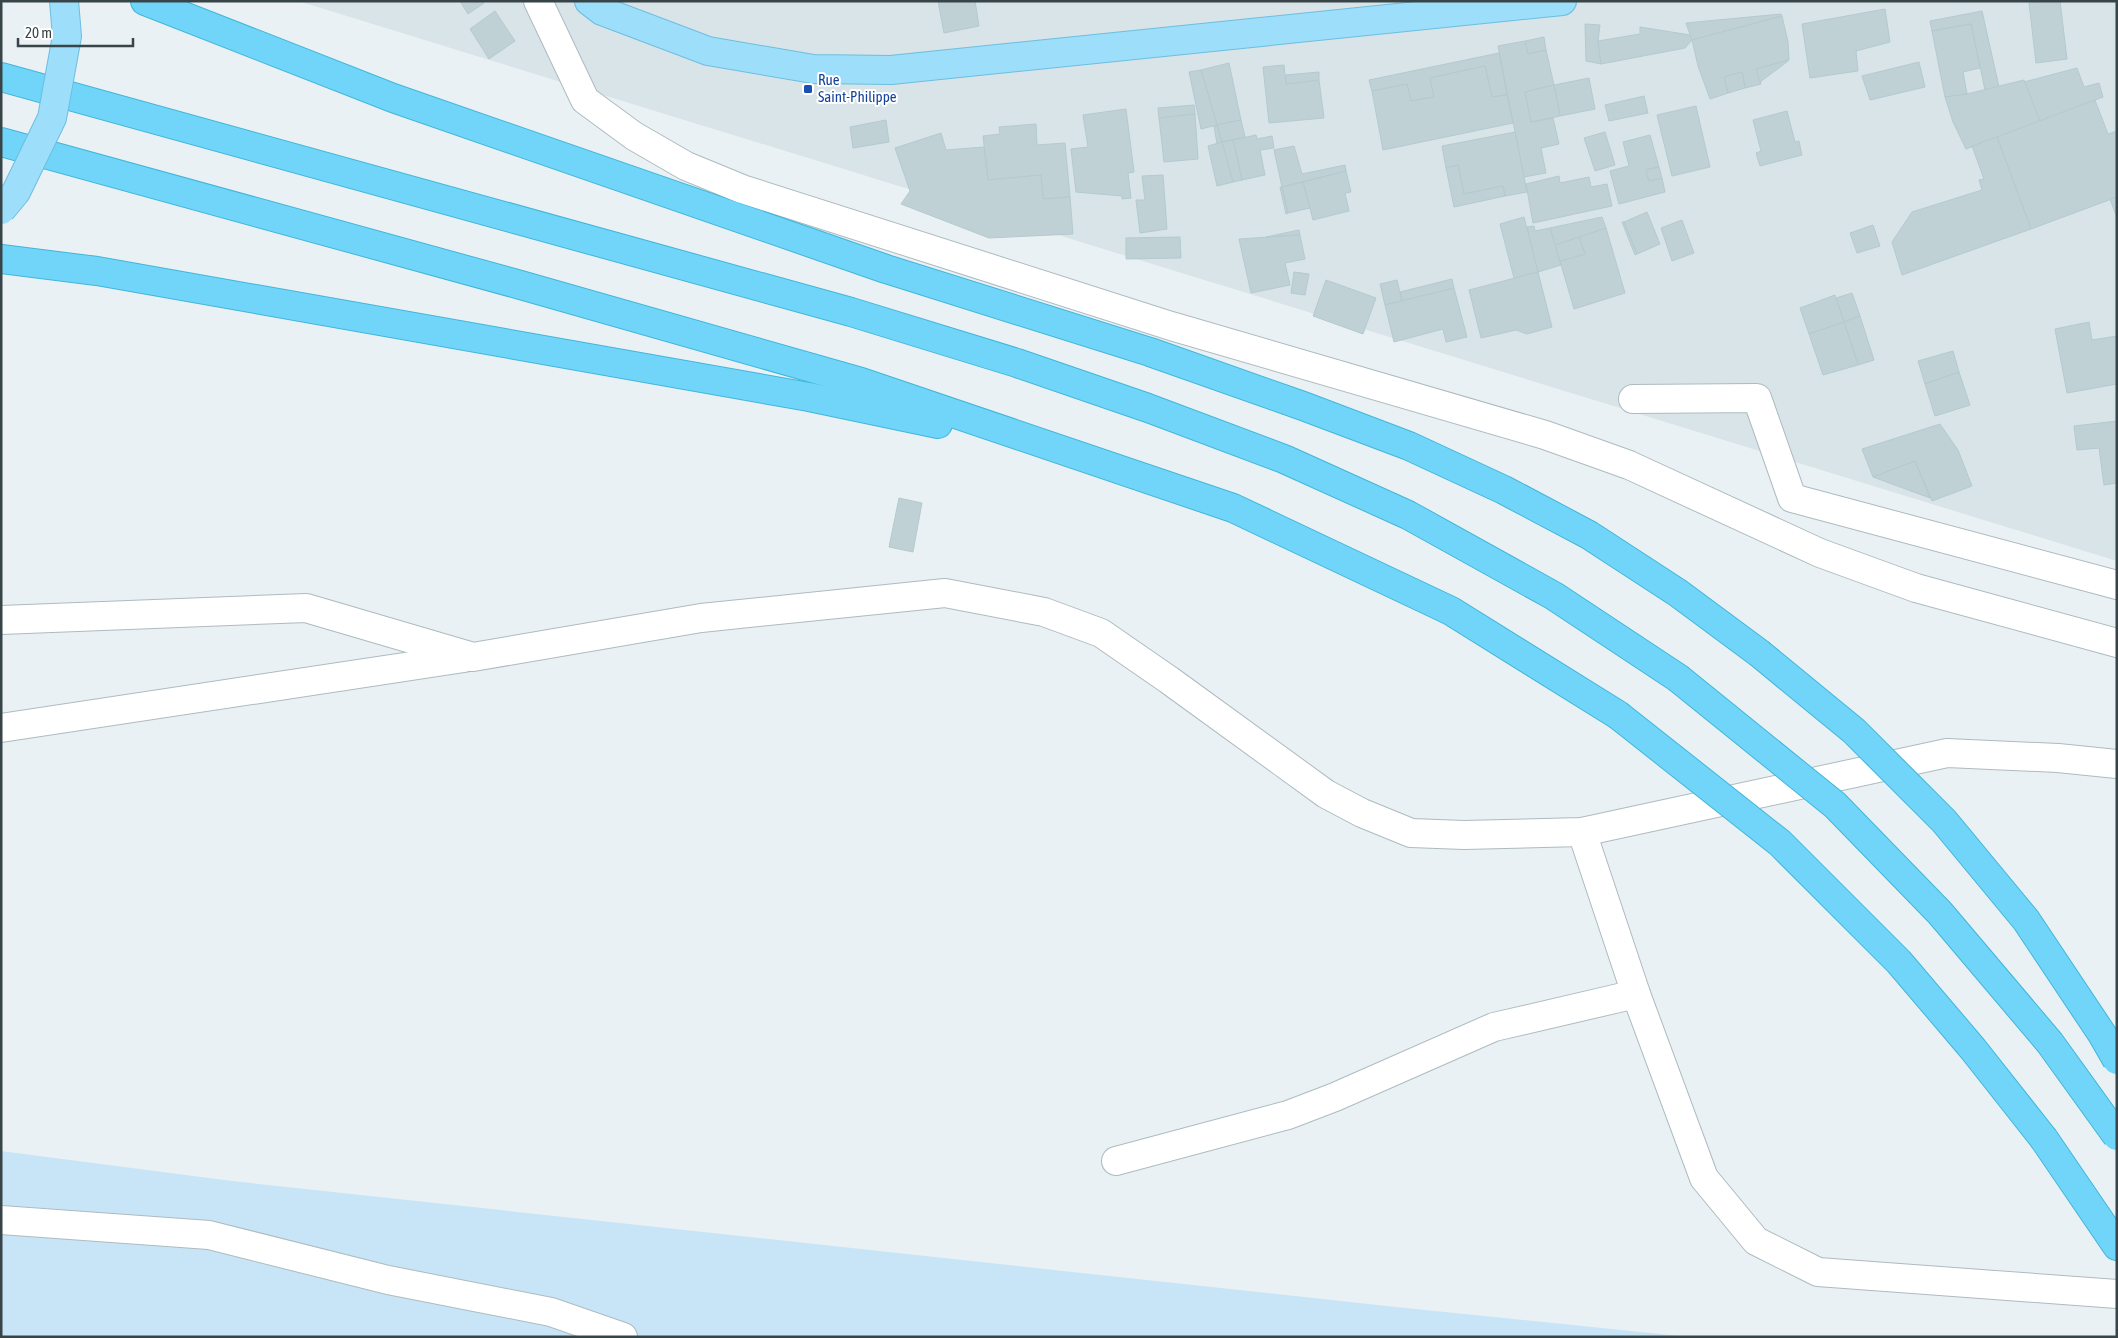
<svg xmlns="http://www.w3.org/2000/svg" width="2118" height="1338" font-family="'Asap Condensed',sans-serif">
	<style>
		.residential { fill: #d8e4e8 }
		.sand { fill: #c8e5f7 }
		.building { fill: #c0d1d6; stroke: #b3cad0 }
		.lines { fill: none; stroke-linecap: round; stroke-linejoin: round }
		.minor-casing { stroke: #adbbc0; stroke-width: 30 }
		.major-casing { stroke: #6cbee0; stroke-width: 30 }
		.highway-casing { stroke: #40b6d9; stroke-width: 30 }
		.minor { stroke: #fff; stroke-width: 28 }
		.major { stroke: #9ddefb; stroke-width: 28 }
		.highway { stroke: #71d5f9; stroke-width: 28 }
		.major-bridge-casing { stroke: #6cbee0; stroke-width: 30; stroke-linecap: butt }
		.highway-bridge-casing { stroke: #40b6d9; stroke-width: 30; stroke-linecap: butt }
		.major-bridge { stroke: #9ddefb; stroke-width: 28 }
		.highway-bridge { stroke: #71d5f9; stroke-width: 28 }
		.transit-dot { fill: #1a4fb4; stroke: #fff; stroke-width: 2 }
		.labels { text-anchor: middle; stroke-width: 4; stroke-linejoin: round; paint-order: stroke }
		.transit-label { font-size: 15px; fill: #164399; stroke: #fff; text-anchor: start }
	</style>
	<rect width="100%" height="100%" fill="#eaf1f4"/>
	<path class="residential" d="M298 1H2117V561Z"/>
	<path class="sand" d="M1 1151 232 1181 1396 1307 1690 1337H1Z"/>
	<g class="building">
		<path d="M460 1H483L484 3 468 14Z"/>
		<path d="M938 1H975L979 26 944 33Z"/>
		<path d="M2046 1H2060L2067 59 2036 63 2029 3Z"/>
		<path d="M1885 9 1890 42 1856 51 1858 71 1810 78 1802 24Z"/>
		<path d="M495 11 515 41 489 59 470 29Z"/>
		<path d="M1982 11 1999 87 1985 90 1971 24 1932 31 1930 21Z"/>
		<path d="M1781 14 1782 16 1692 40 1686 23Z"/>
		<path d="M1782 16 1788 42 1789 60 1756 69 1761 84 1745 88 1742 72 1724 77 1728 93 1710 99 1698 66 1692 40Z"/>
		<path d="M1585 24 1600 25 1598 41 1601 64 1586 61Z"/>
		<path d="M1971 24 1980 68 1963 72 1967 94 1945 97 1932 31Z"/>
		<path d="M1640 27 1690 35 1692 40 1685 48 1601 64 1598 41 1640 34Z"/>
		<path d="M1544 37 1546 50 1528 54 1525 41Z"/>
		<path d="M1525 41 1528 54 1546 50 1554 85 1525 92 1531 122 1553 118 1559 144 1541 148 1546 173 1524 177 1498 46Z"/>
		<path d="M1499 53 1507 95 1492 97 1485 66 1430 78 1434 97 1411 101 1407 84 1372 91 1369 80Z"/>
		<path d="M1789 60 1783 65 1760 82 1756 69Z"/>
		<path d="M1919 62 1925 87 1870 100 1862 76Z"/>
		<path d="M1229 63 1241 120 1217 125 1201 70Z"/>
		<path d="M1284 65 1286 84 1319 80 1324 118 1269 123 1263 67Z"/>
		<path d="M1485 66 1492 97 1507 95 1513 123 1383 150 1372 91 1407 84 1411 101 1434 97 1430 78Z"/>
		<path d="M2077 68 2084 87 2099 83 2103 97 2040 121 2024 82Z"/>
		<path d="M1201 70 1217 125 1201 129 1189 72Z"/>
		<path d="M1319 72V80L1286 84V75Z"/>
		<path d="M1742 72 1745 88 1728 93 1724 77Z"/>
		<path d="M1589 78 1595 109 1560 116 1554 85Z"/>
		<path d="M2024 80 2040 121 1966 149 1953 122 1945 97 1967 94Z"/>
		<path d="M1554 85 1560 116 1531 122 1525 92Z"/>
		<path d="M1644 96 1648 113 1609 121 1605 105Z"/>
		<path d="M2095 100 2108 134 2117 131V197L2031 229 1997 137Z"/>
		<path d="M1194 105 1195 114 1159 118 1158 108Z"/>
		<path d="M1696 106 1710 167 1672 176 1657 115Z"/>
		<path d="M1126 109 1134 172 1128 173 1131 198 1122 199V196L1076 192 1071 149 1088 147 1083 115Z"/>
		<path d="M1787 111 1795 142 1799 141 1802 155 1760 166 1756 153 1761 151 1753 120Z"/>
		<path d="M1195 114 1198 159 1164 162 1159 118Z"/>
		<path d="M886 120 889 142 853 148 850 127Z"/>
		<path d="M1241 120 1245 137 1222 142 1217 125Z"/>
		<path d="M1036 124 1037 145 1065 143 1070 197 1043 199 1041 175 988 180 983 136 1000 134 999 127Z"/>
		<path d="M1217 125 1222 142 1217 144 1214 126Z"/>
		<path d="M1515 132 1527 192 1505 196 1503 186 1464 194 1458 165 1446 168 1442 146Z"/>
		<path d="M1605 132 1615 165 1595 171 1584 138Z"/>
		<path d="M941 133 946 150 984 147 988 180 1041 175 1043 199 1070 197 1073 234 989 238 901 204 910 191 895 148Z"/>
		<path d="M1256 135 1257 139 1272 136 1274 148 1260 150 1265 175 1242 180 1233 140Z"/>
		<path d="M1650 135 1659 167 1646 170 1649 181 1662 178 1665 192 1619 204 1610 171 1629 166 1623 142Z"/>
		<path d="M1997 137 2031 229 1902 275 1892 242 1912 212 1982 190 1979 180 1984 179 1972 146Z"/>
		<path d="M1233 140 1242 180 1233 182 1222 142Z"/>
		<path d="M1222 142 1233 182 1217 186 1208 146Z"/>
		<path d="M1294 146 1302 174 1345 165 1346 171 1282 187 1274 150Z"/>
		<path d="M1458 165 1464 194 1503 186 1505 196 1454 207 1446 168Z"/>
		<path d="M1659 167 1662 178 1649 181 1646 170Z"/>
		<path d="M1346 171 1351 192 1345 193 1349 211 1313 220 1303 182Z"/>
		<path d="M1163 175 1167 229 1140 233 1136 200H1145L1142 176Z"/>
		<path d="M1559 176 1560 183 1589 177 1591 187 1607 184 1612 206 1533 223 1526 184Z"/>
		<path d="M1303 182 1310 208 1288 213 1282 187Z"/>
		<path d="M1280 187H1282L1288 213 1286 214Z"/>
		<path d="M2117 197V218L2110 199Z"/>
		<path d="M1647 212 1660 244 1637 254 1624 222Z"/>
		<path d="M1524 217 1538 272 1514 278 1500 224Z"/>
		<path d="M1602 217 1606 228 1555 245 1550 228Z"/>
		<path d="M1682 220 1694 253 1672 261 1661 228Z"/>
		<path d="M1622 222H1624L1637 254 1635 255Z"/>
		<path d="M1873 225 1880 246 1857 253 1850 233Z"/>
		<path d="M1534 226 1535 231 1550 228 1561 265 1538 272 1527 227Z"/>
		<path d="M1606 228 1625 293 1574 309 1560 261 1585 254 1579 237Z"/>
		<path d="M1299 230 1300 235 1266 237Z"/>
		<path d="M1300 235 1305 259 1285 263 1290 285 1251 293 1239 239Z"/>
		<path d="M1180 237 1181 258 1126 259V238Z"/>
		<path d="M1579 237 1585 254 1560 261 1555 245Z"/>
		<path d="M1294 272 1309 274 1305 295 1291 293Z"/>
		<path d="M1538 272 1552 327 1527 334 1516 330 1481 338 1469 290Z"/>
		<path d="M1452 279 1454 288 1402 301 1400 292Z"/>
		<path d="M1326 280 1376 298 1363 334 1313 316Z"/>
		<path d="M1397 280 1402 301 1385 305 1380 284Z"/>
		<path d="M1454 288 1467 337 1446 342 1443 329 1394 342 1385 305Z"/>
		<path d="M1852 293 1860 316 1844 322 1836 298Z"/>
		<path d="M1835 295 1844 322 1809 334 1800 308Z"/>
		<path d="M1860 316 1874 360 1858 365 1844 322Z"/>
		<path d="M1844 322 1858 365 1823 375 1809 334Z"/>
		<path d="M2089 322 2092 340 2117 336V384L2067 393 2055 329Z"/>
		<path d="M1953 351 1959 372 1925 384 1918 361Z"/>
		<path d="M1959 372 1970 405 1935 416 1925 384Z"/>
		<path d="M2117 421V483L2104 485 2099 448 2077 450 2074 426Z"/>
		<path d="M1940 424 1958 450 1972 486 1932 501 1915 461 1873 477 1862 449Z"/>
		<path d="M1915 461 1930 498 1873 477Z"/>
		<path d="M899 498 922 503 913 552 889 547Z"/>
	</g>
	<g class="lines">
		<g class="minor-casing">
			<g id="minor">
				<path d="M538 1 585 100 634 136 686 166 742 189 1171 326 1545 435 1629 465 1820 553 1916 588 2117 643"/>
				<path d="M1633 399 1757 398 1792 498 2117 585"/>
				<path d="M1 620 306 608 473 657 701 618 945 593 1044 612 1101 633 1169 680 1326 794 1362 813 1411 833 1464 835 1582 832 1947 753 2058 758 2117 764"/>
				<path d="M1 728 464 658"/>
				<path d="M1582 832 1636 994 1704 1178 1756 1241 1818 1272 2117 1294"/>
				<path d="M1116 1161 1288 1115 1335 1097 1494 1027 1636 994"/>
				<path d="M1 1220 209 1235 388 1280 551 1312 623 1337"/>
			</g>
		</g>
		<g class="major-casing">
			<path id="major" d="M589 1 602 11 708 51 813 69 891 70 1562 1"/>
		</g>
		<g class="highway-casing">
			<g id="highway">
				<path d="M145 1 393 98 886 269 1150 352 1303 406 1409 446 1504 490 1589 535 1678 593 1759 653"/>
				<path d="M1 77 851 312 1017 363 1148 408 1284 459 1408 515 1554 596 1678 678"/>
				<path d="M1 142 517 284 861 382 1233 508 1451 611 1618 715"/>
				<path d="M1 259 97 271 809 397 938 424"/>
				<path d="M2044 1139 2117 1246"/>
			</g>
		</g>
		<use href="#minor" class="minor"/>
		<use href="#major" class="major"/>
		<use href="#highway" class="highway"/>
		<g class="major-bridge-casing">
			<path id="major-bridge" d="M1 210 16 192 52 118 67 36 64 1"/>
		</g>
		<g class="highway-bridge-casing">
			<g id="highway-bridge">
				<path d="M1759 653 1854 731 1944 821 2026 920 2102 1034 2117 1060"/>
				<path d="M1678 678 1835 805 1940 913 2050 1043 2117 1136"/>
				<path d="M1618 715 1780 843 1899 962 1973 1049 2044 1139"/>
			</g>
		</g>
		<use href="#major-bridge" class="major-bridge"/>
		<use href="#highway-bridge" class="highway-bridge"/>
	</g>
	<rect class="transit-dot" x="803" y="84" width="10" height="10" rx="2.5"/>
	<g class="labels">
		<g class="transit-label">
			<text x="818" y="85">Rue<tspan x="818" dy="17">Saint-Philippe</tspan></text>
		</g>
	</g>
	<rect width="2118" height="1338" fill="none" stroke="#384548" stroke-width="5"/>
	<path d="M18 38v8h115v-8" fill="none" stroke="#384548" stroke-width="2.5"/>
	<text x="25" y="38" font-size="15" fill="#384548" stroke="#ffffff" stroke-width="4" paint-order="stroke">20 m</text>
</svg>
